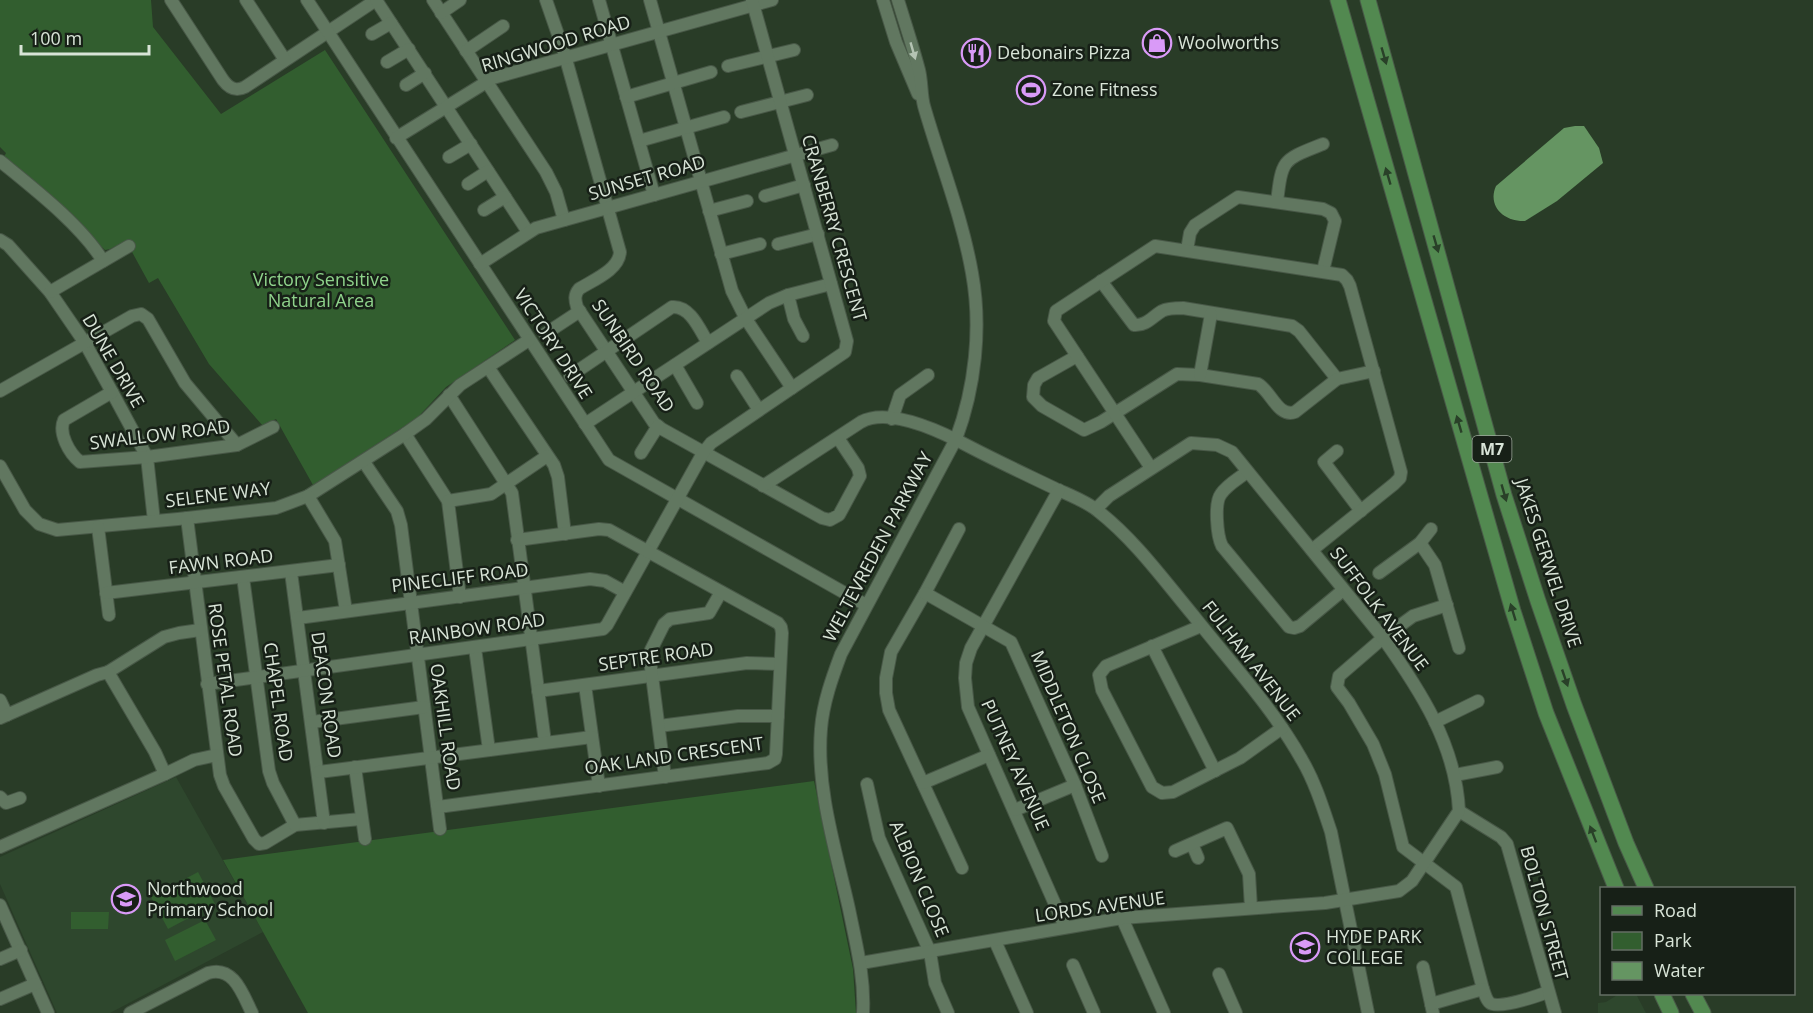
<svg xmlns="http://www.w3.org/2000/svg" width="1813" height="1013" font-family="'Open Sans',sans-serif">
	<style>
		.built { fill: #2e472d }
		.green { fill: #325e2f }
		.water { fill: #659562 }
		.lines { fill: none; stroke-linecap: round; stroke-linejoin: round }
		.minor-casing { stroke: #485847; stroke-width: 14 }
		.major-casing { stroke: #485847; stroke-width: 17 }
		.minor { stroke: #617760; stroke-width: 12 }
		.major { stroke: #528950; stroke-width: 15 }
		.oneway { fill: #b4c3b3 }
		.oneway2 { fill: #294028 }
		.labels { text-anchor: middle; stroke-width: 5; stroke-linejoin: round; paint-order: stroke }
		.shield { fill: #172017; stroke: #9ea99d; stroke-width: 1.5 }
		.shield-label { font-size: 16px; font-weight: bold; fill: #d8e4d7 }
		.poi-label { font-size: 18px; fill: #d8e4d7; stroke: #172017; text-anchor: start }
		.street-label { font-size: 18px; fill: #d8e4d7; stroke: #172017 }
		.park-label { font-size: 18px; fill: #8fd38b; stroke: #172017 }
	</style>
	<rect width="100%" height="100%" fill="#293c27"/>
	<g class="built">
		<path d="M176 777 263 932 110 1013H57L0 884V857Z"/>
		<path d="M1619 994H1636L1646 1013H1598V1003L1606 1002Z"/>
	</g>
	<g class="green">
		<path d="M0 0H151L153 27 221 114 325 50 515 340 446 387 417 418 313 485 276 419 263 426 209 364 158 278 149 283 126 241 110 249 105 250 4 157 6 153 0 147Z"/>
		<path d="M814 781 853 969 856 1013H308L223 860Z"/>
		<path d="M198 872 215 904 168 929 151 897Z"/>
		<path d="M71 912H109L108 929H71Z"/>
		<path d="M205 920 216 940 175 961 165 940Z"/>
	</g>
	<path class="water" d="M1575 126H1584L1599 148 1603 163 1557 201 1525 221C1504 222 1487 206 1496 186L1564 128Z"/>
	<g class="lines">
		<g class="minor-casing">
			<g id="minor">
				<path d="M171 0 223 80C229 88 235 92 245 87L376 0"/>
				<path d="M246 0 285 60"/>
				<path d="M307 0 609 460 866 605"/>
				<path d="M376 0 528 232"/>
				<path d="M433 0 546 172 556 192 564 220"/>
				<path d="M546 0 564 52 620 252C619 270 593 280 579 289 574 295 575 300 577 307L654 423 662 429 822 518 830 520 839 515 860 476 858 468 838 438"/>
				<path d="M599 0 654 195"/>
				<path d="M650 0 732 291 746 319 792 388"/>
				<path d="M883 0 896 42 918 94"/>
				<path d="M441 13 460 0"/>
				<path d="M372 34 391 23"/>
				<path d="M466 51 503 26"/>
				<path d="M387 62 409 49"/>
				<path d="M728 66 794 50"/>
				<path d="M406 85 425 73"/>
				<path d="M626 97 711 72"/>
				<path d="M741 112 807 95"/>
				<path d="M396 138 493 78 772 0"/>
				<path d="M639 141 724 117"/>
				<path d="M449 157 471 144"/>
				<path d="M0 161C33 188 81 225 103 261"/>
				<path d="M468 184 488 171"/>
				<path d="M765 196 804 185"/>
				<path d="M1277 202C1282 158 1283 160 1323 144"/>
				<path d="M484 210 505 197"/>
				<path d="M709 211 747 201"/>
				<path d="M0 240 8 245 50 292 85 343 112 392 147 457 154 521"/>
				<path d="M778 244 818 234"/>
				<path d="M1187 250 1190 233 1195 225 1238 197 1323 209 1331 213 1335 221 1323 271"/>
				<path d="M721 254 760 244"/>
				<path d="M480 264 536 228 832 145"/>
				<path d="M1101 281 1134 325C1146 326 1152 317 1162 311 1168 308 1175 308 1183 308L1292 326 1299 331 1337 379"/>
				<path d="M50 292 129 246"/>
				<path d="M788 295 794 319 803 336"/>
				<path d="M545 334 580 311"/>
				<path d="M1077 356 1038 378 1034 385 1033 397 1042 406 1084 430 1101 422 1177 374 1200 375 1258 384C1271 391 1278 418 1295 412L1337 379 1374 371"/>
				<path d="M675 365 697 403"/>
				<path d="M488 367 554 465 558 477 565 534"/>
				<path d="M1200 375 1211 314"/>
				<path d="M570 376 672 307C690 305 700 330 708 343"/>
				<path d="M737 376 759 410"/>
				<path d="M0 391 132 316 141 314 148 319 185 383 237 445"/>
				<path d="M112 392 64 420C58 433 69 453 80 462L147 457 237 445 273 427"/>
				<path d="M449 395 512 493 545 742"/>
				<path d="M892 419 900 395 928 375"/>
				<path d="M585 424 769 303 788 295 831 284"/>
				<path d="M405 434 448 501 460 597"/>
				<path d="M1337 451 1324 462 1361 511"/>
				<path d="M641 453 658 426"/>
				<path d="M364 462 397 511 401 525 440 829"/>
				<path d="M0 466 25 510 39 524 57 530 178 519 276 508 308 496 405 434 426 419 460 385 529 340"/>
				<path d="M1151 468 1054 321 1056 311 1155 246 1342 275 1347 280 1350 286 1401 472 1400 478 1394 484 1312 550"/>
				<path d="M1247 472C1238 479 1227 485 1221 494 1214 503 1217 536 1222 546L1289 627 1294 628 1300 626 1342 591"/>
				<path d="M763 486 861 422C890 406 946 434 972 448 999 462 1027 475 1054 488 1069 495 1086 501 1098 511 1135 540 1163 579 1193 615 1230 662 1273 708 1302 760 1315 782 1323 808 1331 832L1368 1013"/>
				<path d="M1059 490 971 648 966 663 965 678 968 707 1065 927"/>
				<path d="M308 496 335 541 346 611"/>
				<path d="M448 501 491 494 547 456"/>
				<path d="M187 518 220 775 224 786 254 839 259 844 265 843 295 825 361 819"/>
				<path d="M98 527 109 615"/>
				<path d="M959 529 925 593 891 652 886 678V693L889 710 962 868"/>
				<path d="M1420 543 1435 565 1459 648"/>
				<path d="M291 572 324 823"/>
				<path d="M1379 573 1420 543 1431 529"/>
				<path d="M243 577 269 771 273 783 295 825"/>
				<path d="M106 593 339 565"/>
				<path d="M925 593 1011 642 1075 785 1102 856"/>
				<path d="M1447 605 1413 616 1383 638 1339 676 1337 687 1349 703 1373 744 1385 774 1403 847 1456 887 1483 989C1485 994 1486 1000 1490 1003 1498 1010 1537 996 1548 992"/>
				<path d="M298 618 590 579 605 581 625 592"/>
				<path d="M1201 626 1106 666 1099 675 1102 690 1152 787 1162 793 1173 792 1240 758 1282 728"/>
				<path d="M1152 646 1215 771"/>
				<path d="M475 648 489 750"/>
				<path d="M108 672 164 637 179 633 200 630"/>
				<path d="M207 684 603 629 607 625 703 453 711 443 845 352 847 341 752 0"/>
				<path d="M585 685 599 786"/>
				<path d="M538 691 747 663 780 664"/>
				<path d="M0 700 7 715"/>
				<path d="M0 718 97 675 108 672 155 752 165 774 0 847"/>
				<path d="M312 722 424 707"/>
				<path d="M1435 722 1478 701"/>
				<path d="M659 726 738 716H778"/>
				<path d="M355 767 365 839"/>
				<path d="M319 772 592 737"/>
				<path d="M165 774 194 760 217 755"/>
				<path d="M1455 775 1497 767"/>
				<path d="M665 777 650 660 651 650 664 624 670 619 709 613 721 592"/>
				<path d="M923 783 989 755"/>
				<path d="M867 784 879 838 930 952 935 983 948 1013"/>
				<path d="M0 797 6 803 20 798"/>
				<path d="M438 807 768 763 775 759 776 754 782 633 781 627 778 623 609 530 599 529 517 540"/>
				<path d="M1015 810 1075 785"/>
				<path d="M1459 811 1501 837 1507 844 1555 1013"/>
				<path d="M1192 844 1198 858"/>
				<path d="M1175 851 1227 828 1249 874 1251 908"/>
				<path d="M0 905 48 1013"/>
				<path d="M1122 918 1164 1013"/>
				<path d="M995 941 1027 1013"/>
				<path d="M0 959 21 950"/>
				<path d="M861 963 1122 918 1325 903 1399 891 1412 881 1459 811C1456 745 1420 690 1383 638L1232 452 1217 445 1191 443 1109 496 1096 509"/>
				<path d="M1073 965 1094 1013"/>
				<path d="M1423 967 1433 1013"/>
				<path d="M1219 974 1236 1013"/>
				<path d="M0 999 35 984"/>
				<path d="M1431 1004 1483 989"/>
				<path d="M130 1013 208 973C234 965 243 995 252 1013"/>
				<path d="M863 1013C865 977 856 944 849 909 836 851 816 789 821 729 823 703 832 678 841 654L956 439C975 388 982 328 972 273 962 216 940 162 924 106 921 95 922 82 919 70 913 47 905 23 898 0"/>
			</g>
		</g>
		<g class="major-casing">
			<g id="major">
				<path d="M1338 0 1513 611 1546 713 1616 888"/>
				<path d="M1368 0 1504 495 1538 601 1574 705 1626 843 1646 888"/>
				<path d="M1662 994 1671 1013"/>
				<path d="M1693 994 1703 1013"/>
			</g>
		</g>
		<use href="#minor" class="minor"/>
		<use href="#major" class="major"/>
	</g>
	<defs><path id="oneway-solid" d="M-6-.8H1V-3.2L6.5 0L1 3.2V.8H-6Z" transform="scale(1.5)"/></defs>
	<use class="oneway" href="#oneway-solid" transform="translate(913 51) rotate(74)"/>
	<g class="oneway2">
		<use href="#oneway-solid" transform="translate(1384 56) rotate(74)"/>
		<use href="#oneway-solid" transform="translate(1388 176) rotate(-106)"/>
		<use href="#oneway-solid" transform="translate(1436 244) rotate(74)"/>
		<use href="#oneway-solid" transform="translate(1459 424) rotate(-106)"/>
		<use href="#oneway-solid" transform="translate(1504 493) rotate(74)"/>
		<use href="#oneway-solid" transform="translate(1513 612) rotate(-107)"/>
		<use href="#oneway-solid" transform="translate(1565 678) rotate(71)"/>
		<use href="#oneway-solid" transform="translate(1593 834) rotate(-111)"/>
	</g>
	<defs>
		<g id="shop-ring" transform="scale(1.5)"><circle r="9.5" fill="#172017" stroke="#d99af7" stroke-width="1.5"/><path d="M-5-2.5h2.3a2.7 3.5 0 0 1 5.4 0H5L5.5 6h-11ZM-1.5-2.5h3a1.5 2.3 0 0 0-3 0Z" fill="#d99af7"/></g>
		<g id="restaurant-ring" transform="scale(1.5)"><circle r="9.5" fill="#172017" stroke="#d99af7" stroke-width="1.5"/><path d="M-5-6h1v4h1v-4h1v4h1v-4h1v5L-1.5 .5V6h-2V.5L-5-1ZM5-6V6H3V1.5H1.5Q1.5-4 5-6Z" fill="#d99af7"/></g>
		<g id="stadium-ring" transform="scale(1.5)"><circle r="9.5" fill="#172017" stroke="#d99af7" stroke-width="1.5"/><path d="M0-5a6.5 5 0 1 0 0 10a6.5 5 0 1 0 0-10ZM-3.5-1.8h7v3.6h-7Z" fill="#d99af7"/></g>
		<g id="school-ring" transform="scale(1.5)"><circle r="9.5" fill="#172017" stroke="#d99af7" stroke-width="1.5"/><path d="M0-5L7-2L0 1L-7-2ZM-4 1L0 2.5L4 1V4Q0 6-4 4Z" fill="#d99af7"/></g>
	</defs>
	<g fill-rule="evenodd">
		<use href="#shop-ring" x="1157" y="43"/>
		<use href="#restaurant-ring" x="976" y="53"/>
		<use href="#stadium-ring" x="1031" y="90"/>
		<use href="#school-ring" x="126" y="899"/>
		<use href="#school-ring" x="1305" y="947"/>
	</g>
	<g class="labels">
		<rect class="shield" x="1472.5" y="436" width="39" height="26" rx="4.5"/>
		<g class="shield-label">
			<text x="1492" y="455">M7</text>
		</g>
		<g class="poi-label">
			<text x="1178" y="49">Woolworths</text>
			<text x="997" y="59">Debonairs Pizza</text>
			<text x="1052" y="96">Zone Fitness</text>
			<text x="147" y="895">Northwood<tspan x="147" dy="21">Primary School</tspan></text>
			<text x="1326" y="943">HYDE PARK<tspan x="1326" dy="21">COLLEGE</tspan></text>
		</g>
		<g class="street-label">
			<text transform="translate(556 44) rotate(-17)" y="6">RINGWOOD ROAD</text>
			<text transform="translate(647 178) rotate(-16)" y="6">SUNSET ROAD</text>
			<text transform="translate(834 228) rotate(74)" y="6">CRANBERRY CRESCENT</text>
			<text transform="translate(553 344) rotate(57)" y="6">VICTORY DRIVE</text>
			<text transform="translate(633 356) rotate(56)" y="6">SUNBIRD ROAD</text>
			<text transform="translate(113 361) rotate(60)" y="6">DUNE DRIVE</text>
			<text transform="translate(160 435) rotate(-7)" y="6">SWALLOW ROAD</text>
			<text transform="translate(218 495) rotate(-7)" y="6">SELENE WAY</text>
			<text transform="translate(878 547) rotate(-62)" y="6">WELTEVREDEN PARKWAY</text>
			<text transform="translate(221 562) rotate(-7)" y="6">FAWN ROAD</text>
			<text transform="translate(1548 563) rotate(72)" y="6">JAKES GERWEL DRIVE</text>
			<text transform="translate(460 578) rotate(-7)" y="6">PINECLIFF ROAD</text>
			<text transform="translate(1379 609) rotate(53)" y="6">SUFFOLK AVENUE</text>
			<text transform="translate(477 629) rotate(-8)" y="6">RAINBOW ROAD</text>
			<text transform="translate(656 657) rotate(-8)" y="6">SEPTRE ROAD</text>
			<text transform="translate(1251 661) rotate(52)" y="6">FULHAM AVENUE</text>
			<text transform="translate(225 680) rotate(82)" y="6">ROSE PETAL ROAD</text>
			<text transform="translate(326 695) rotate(82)" y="6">DEACON ROAD</text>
			<text transform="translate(278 702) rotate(82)" y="6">CHAPEL ROAD</text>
			<text transform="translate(445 727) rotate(82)" y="6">OAKHILL ROAD</text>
			<text transform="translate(1068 727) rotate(67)" y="6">MIDDLETON CLOSE</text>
			<text transform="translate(674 756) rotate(-8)" y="6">OAK LAND CRESCENT</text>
			<text transform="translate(1015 765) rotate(66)" y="6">PUTNEY AVENUE</text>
			<text transform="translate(919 879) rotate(67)" y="6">ALBION CLOSE</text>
			<text transform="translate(1100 907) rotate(-8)" y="6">LORDS AVENUE</text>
			<text transform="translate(1544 913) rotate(75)" y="6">BOLTON STREET</text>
		</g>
		<g class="park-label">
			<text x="321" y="286">Victory Sensitive<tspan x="321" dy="21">Natural Area</tspan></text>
		</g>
	</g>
	<rect x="1600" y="887" width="195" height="108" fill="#172017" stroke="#646e64" stroke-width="1.5"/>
	<rect x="1612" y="906" width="30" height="9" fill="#528950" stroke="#646e64" stroke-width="1.5"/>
	<text x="1654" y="917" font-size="18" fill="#d8e4d7">Road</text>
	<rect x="1612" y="932" width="30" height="18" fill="#325e2f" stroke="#646e64" stroke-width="1.5"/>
	<text x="1654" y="947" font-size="18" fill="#d8e4d7">Park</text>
	<rect x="1612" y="962" width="30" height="18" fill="#659562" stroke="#646e64" stroke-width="1.5"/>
	<text x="1654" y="977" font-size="18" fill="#d8e4d7">Water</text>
	<path d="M21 45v9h128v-9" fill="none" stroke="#d8e4d7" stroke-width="3"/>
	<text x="30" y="45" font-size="18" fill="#d8e4d7" stroke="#172017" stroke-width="4.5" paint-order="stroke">100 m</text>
</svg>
